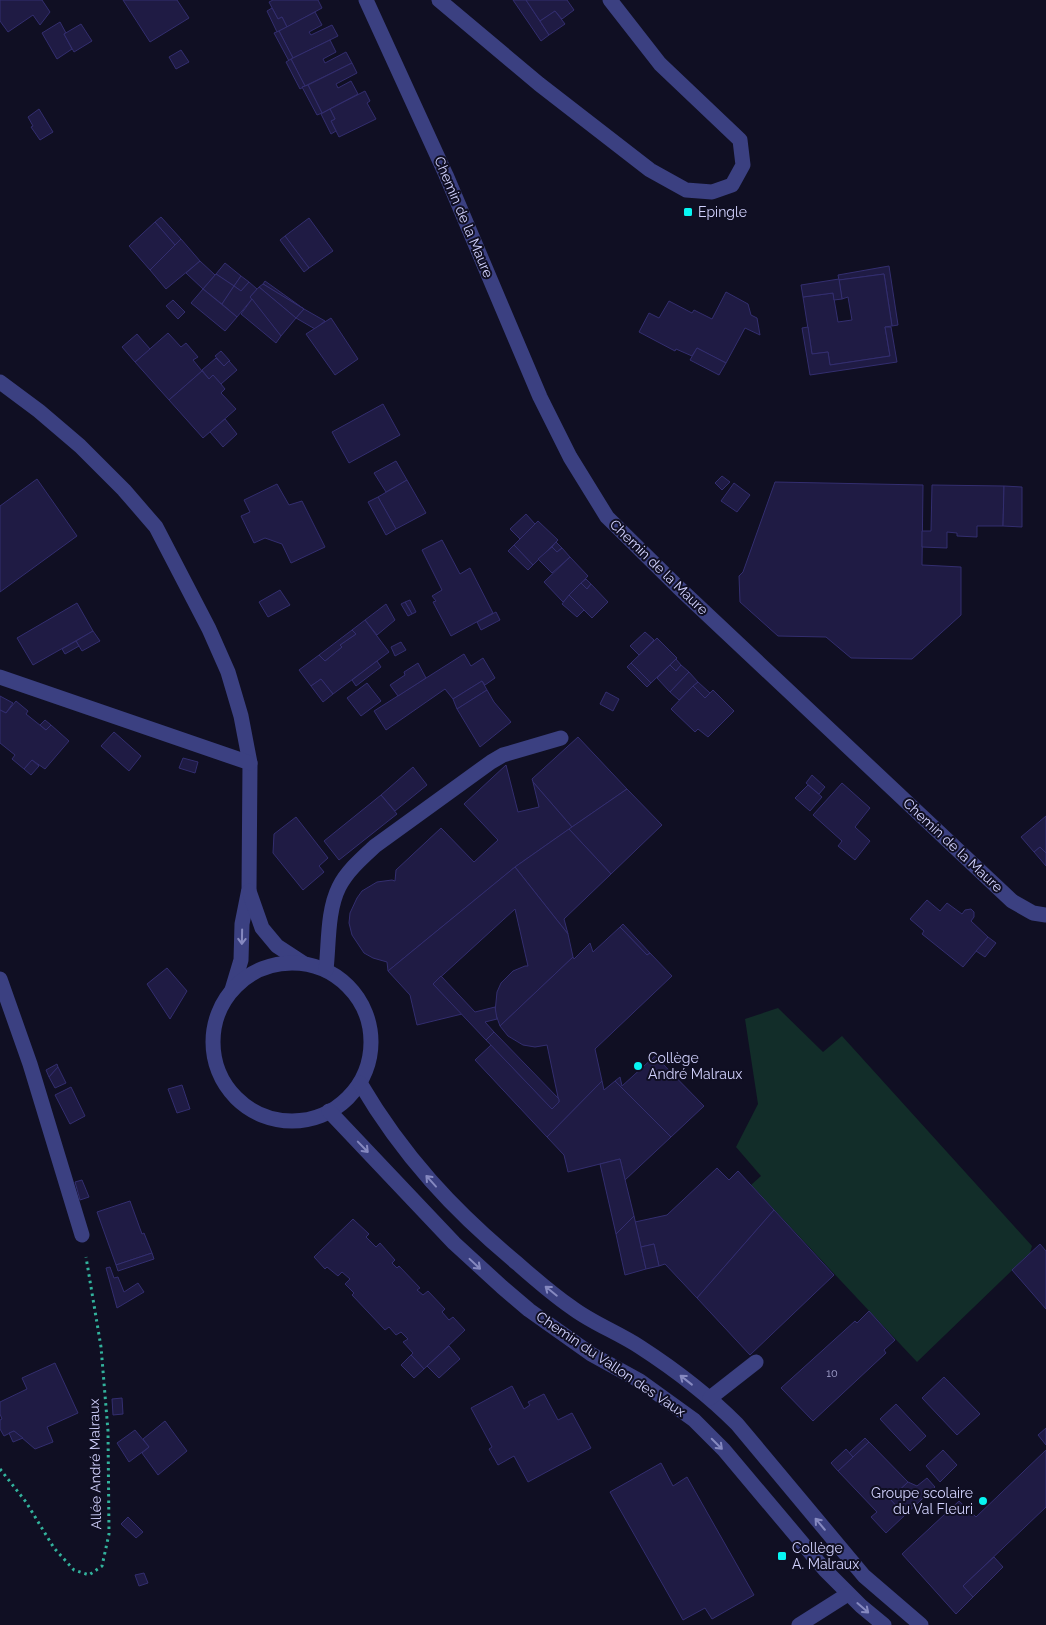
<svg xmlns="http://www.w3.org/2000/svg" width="1046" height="1625" font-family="Raleway,sans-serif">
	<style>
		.pitch { fill: #122d29 }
		.building { fill: #1f1b44; stroke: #332e6f }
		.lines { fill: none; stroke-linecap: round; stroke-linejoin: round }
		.path { stroke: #32b29c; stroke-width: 3; stroke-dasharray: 2.5 4; stroke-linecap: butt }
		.minor { stroke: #3b4081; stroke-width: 15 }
		.oneway { stroke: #8689c0 }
		.poi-dot { fill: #07f5f2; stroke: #100f23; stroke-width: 2 }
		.labels { text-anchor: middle; stroke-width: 4; stroke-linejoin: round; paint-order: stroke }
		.number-label { font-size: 11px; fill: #a5a4d0 }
		.poi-label { font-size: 14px; fill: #d2d2fe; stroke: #100f23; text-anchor: start }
		.street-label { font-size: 14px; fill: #d2d2fe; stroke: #100f23 }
	</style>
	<rect width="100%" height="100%" fill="#100f23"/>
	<path class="pitch" d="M778 1008 823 1052 842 1036 1032 1246 1030 1253 917 1362 751 1185 761 1176 736 1147 758 1104 745 1019Z"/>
	<g class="building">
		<path d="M0 0H42L50 12 40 25 33 15 8 32 0 21Z"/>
		<path d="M123 0H177L189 18 150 42Z"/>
		<path d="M273 0H318L322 8 287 27 282 17 278 19 269 2Z"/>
		<path d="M513 0H526L549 35 541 41Z"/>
		<path d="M526 0H567L574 10 562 19 555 11 540 21Z"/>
		<path d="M272 8 278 19 282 17 287 27 277 32 267 11Z"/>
		<path d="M555 11 565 24 549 35 540 21Z"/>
		<path d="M315 12 322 25 309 32 311 35 332 25 338 36 293 58 279 31Z"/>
		<path d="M60 22 66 33 64 34 72 49 57 59 42 33Z"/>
		<path d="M81 24 92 41 74 52 64 34Z"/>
		<path d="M279 31 293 58 289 61 274 33Z"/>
		<path d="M330 40 336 52 323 59 325 63 346 52 352 63 305 86 291 59Z"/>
		<path d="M181 50 189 62 176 69 169 57Z"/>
		<path d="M291 59 305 86 300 89 286 62Z"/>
		<path d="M352 63 357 73 336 84 338 88 351 81 358 94 322 113 308 85Z"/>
		<path d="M308 85 322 113 317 115 302 87Z"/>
		<path d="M365 91 370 101 367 103 376 119 339 137 331 121 335 119 330 109Z"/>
		<path d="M39 109 53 132 40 140 31 127 33 126 28 117Z"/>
		<path d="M330 109 335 119 331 121 336 131 331 134 321 114Z"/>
		<path d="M161 217 181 239 175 245 155 222Z"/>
		<path d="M309 218 333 251 309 268 285 236Z"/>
		<path d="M155 222 175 245 150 270 129 246Z"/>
		<path d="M285 236 309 268 304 272 280 240Z"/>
		<path d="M181 239 200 261 166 289 150 270Z"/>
		<path d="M200 261 215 275 203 289 186 273Z"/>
		<path d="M225 263 241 276 234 286 216 274Z"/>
		<path d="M889 266 898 325 892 326 884 274 839 280 838 275Z"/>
		<path d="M216 274 234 286 222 304 203 289Z"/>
		<path d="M884 274 892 326 885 327 890 356 830 365 828 352 812 354 803 297 833 293 838 322 852 320 848 297 842 299 839 280Z"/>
		<path d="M241 276 249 282 241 291 234 286Z"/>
		<path d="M839 279 842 299 834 300 833 293 803 297 801 285Z"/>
		<path d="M265 281 304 309 263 284Z"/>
		<path d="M249 282 257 289 250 297 252 299 237 317 222 304 234 286 241 291Z"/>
		<path d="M263 284 304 309 296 318 259 287Z"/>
		<path d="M259 287 296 318 281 336 250 297Z"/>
		<path d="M203 289 237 317 225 331 191 303Z"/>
		<path d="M726 292 748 304 751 315 757 318 760 335 745 328 726 363 697 348 692 356 676 349 675 351 639 332 649 313 659 318 669 301 692 313 694 310 712 319Z"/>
		<path d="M252 299 281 336 276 343 241 314Z"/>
		<path d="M173 300 185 312 178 319 166 306Z"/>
		<path d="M304 309 325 321 315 329 296 318Z"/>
		<path d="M331 318 358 359 335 375 306 334Z"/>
		<path d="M808 327 812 354 828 352 830 365 890 356 885 327H891L897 362 810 375 802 328Z"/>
		<path d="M168 333 181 347 186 343 198 357 193 360 202 371 169 400 135 362Z"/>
		<path d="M137 334 150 349 135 362 122 347Z"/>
		<path d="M697 348 726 363 719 375 690 360Z"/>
		<path d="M221 351 230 361 224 366 215 356Z"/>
		<path d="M216 358 224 366 229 361 237 370 221 384 213 375 209 379 202 370Z"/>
		<path d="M202 371 209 379 213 375 221 384 225 389 221 393 236 409 203 438 169 400Z"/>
		<path d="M383 404 400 435 349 463 332 432Z"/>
		<path d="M225 419 237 434 223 447 210 432Z"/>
		<path d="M396 461 407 480 386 492 374 473Z"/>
		<path d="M722 476 730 482 722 490 715 483Z"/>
		<path d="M37 479 77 536 0 592V506Z"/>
		<path d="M407 480 426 513 396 529 378 497Z"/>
		<path d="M775 482 923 485 922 565 961 567V615L912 659 851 658 826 637 778 636 740 602 739 576 743 572Z"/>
		<path d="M734 483 750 495 737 512 721 501Z"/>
		<path d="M277 484 289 505 302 501 325 547 291 563 282 544 265 538 254 543 241 516 250 512 244 500Z"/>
		<path d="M932 485 1004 486 1003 526H977V537L957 536V533L947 532V548L922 547V531H931Z"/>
		<path d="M1004 486 1022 487V527L1003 526Z"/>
		<path d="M378 497 396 529 386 535 368 502Z"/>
		<path d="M526 514 535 524 520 539 510 529Z"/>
		<path d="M538 521 558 540 533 565 514 545Z"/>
		<path d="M442 540 460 574 470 568 493 613 451 636 433 602 436 601 432 596 442 590 422 550Z"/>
		<path d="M556 542 562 548 557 552 552 547Z"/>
		<path d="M514 545 533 565 528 570 508 551Z"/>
		<path d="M552 547 557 552 562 548 570 557 552 573 538 559Z"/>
		<path d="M570 557 588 576 563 602 544 582Z"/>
		<path d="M586 579 591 584 587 589 581 583Z"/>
		<path d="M581 583 587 589 591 584 608 602 592 618 569 595Z"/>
		<path d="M280 590 290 605 268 617 259 602Z"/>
		<path d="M569 595 584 610 577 617 562 604Z"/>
		<path d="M410 600 416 612 412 614 405 602Z"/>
		<path d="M405 602 412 614 408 616 401 604Z"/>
		<path d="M77 603 93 631 33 665 17 638Z"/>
		<path d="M386 604 395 620 377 635 365 620Z"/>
		<path d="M496 612 500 620 481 630 477 622Z"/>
		<path d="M365 620 389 652 333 694 321 679 311 686 299 670 319 655 325 661 342 647 340 645 356 634 352 630Z"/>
		<path d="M352 630 356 634 340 645 342 647 325 661 319 655Z"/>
		<path d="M93 631 100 641 82 651 76 641Z"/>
		<path d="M645 632 654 640 639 655 630 646Z"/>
		<path d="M657 638 677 658 651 683 631 663Z"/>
		<path d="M76 641 79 646 65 654 62 649Z"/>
		<path d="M401 642 406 650 395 656 391 647Z"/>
		<path d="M464 654 471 666 483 658 495 678 485 685 482 681 453 699 445 689 386 730 374 711Z"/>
		<path d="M676 659 681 665 676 671 670 665Z"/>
		<path d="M377 661 381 667 356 686 352 680Z"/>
		<path d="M418 663 426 678 398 696 390 685 405 675 404 672Z"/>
		<path d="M631 663 651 683 647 687 627 667Z"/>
		<path d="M670 665 676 671 681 665 689 672 670 692 657 678Z"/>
		<path d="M689 672 698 682 679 700 670 692Z"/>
		<path d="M321 679 333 694 323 702 311 686Z"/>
		<path d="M482 681 487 690 457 709 453 699Z"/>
		<path d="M698 682 710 693 705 698 693 686Z"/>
		<path d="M367 683 381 701 361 716 347 698Z"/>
		<path d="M693 686 705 698 713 690 734 711 708 737 698 729 695 732 671 709Z"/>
		<path d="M487 690 494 702 511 722 480 747 457 709Z"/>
		<path d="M606 692 619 699 613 711 600 704Z"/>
		<path d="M0 696 13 703 6 713 0 710Z"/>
		<path d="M16 701 28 711 26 714 46 730 51 725 69 741 45 769 32 760 24 769 12 759 15 755 0 743V710L6 713Z"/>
		<path d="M45 720 51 725 46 730 40 725Z"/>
		<path d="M114 732 141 756 129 771 101 746Z"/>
		<path d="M578 737 627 789 572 827 533 782 532 779Z"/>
		<path d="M183 758 198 762 195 773 179 768Z"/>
		<path d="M32 760 39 766 31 775 24 769Z"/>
		<path d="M506 765 518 812 539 807 533 782 572 827 515 867 388 971 387 962 373 958 364 953 352 935 349 923 350 913 357 898 362 891 377 882 392 880 395 881 396 870 441 828 474 862 498 840 464 804Z"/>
		<path d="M413 767 427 785 395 811 381 795Z"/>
		<path d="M812 775 825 787 819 794 806 783Z"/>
		<path d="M842 783 870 808 855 827 870 841 855 860 838 846 842 841 813 815Z"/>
		<path d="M808 785 822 797 810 811 795 798Z"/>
		<path d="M627 789 662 825 611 874 569 829Z"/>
		<path d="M381 795 397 814 339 860 324 841Z"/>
		<path d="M1046 816V853L1040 847 1034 852 1021 837Z"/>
		<path d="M296 817 328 858 319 866 324 872 303 890 273 853 274 834Z"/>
		<path d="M569 829 611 874 564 919 568 934 515 867Z"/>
		<path d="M1040 847 1046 853V866L1034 852Z"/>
		<path d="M515 867 568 934 573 957 500 1026 495 1012 497 992 501 983 513 971 525 966H528L515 909 433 984 462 1014 417 1025 410 995 388 971Z"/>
		<path d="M927 900 940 911 947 903 962 914 965 910 971 909 974 912V917L971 921 988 937 963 967 922 934 924 931 910 919Z"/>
		<path d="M623 924 650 953 647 955 620 927Z"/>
		<path d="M620 927 647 955 650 953 672 976 595 1049 602 1081 547 1137 475 1060 491 1045 552 1109 559 1102 547 1045 535 1047 523 1045 508 1036 500 1026 573 957 574 959 590 943 593 952Z"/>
		<path d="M988 937 996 943 985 957 976 951Z"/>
		<path d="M167 968 187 991 170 1019 147 984Z"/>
		<path d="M441 976 475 1012 495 1007 497 1019 485 1022 494 1032 486 1040 433 984Z"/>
		<path d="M494 1032 559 1099V1102L552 1109 486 1040Z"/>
		<path d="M655 1056 704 1106 671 1137 615 1081 620 1077 622 1086Z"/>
		<path d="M57 1064 58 1067 49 1077 46 1070Z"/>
		<path d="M58 1067 66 1083 55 1088 49 1077Z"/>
		<path d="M602 1081 604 1090 615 1081 671 1137 625 1180 620 1159 568 1172 564 1155 547 1137Z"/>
		<path d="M182 1085 190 1109 177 1113 168 1089Z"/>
		<path d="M71 1087 85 1116 70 1124 55 1095Z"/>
		<path d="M620 1159 634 1216 616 1234 600 1164Z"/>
		<path d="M717 1168 729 1180 738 1171 774 1210 697 1298 665 1264 659 1266 654 1244 641 1247 635 1222 667 1215Z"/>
		<path d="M82 1180 89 1197 80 1200 75 1182Z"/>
		<path d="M130 1201 142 1234 144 1233 152 1253 116 1265 97 1212Z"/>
		<path d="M774 1210 834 1275 750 1355 697 1298Z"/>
		<path d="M634 1216 646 1269 625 1275 616 1234Z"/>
		<path d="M353 1219 369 1234 366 1237 376 1247 380 1243 395 1260 392 1263 397 1268 399 1266 420 1288 417 1290 423 1295 428 1291 445 1309 442 1312 449 1320 453 1317 465 1330 424 1369 411 1355 413 1353 403 1342 408 1339 401 1332 396 1335 389 1327 385 1330 352 1295 354 1293 345 1284 350 1279 342 1272 338 1276 327 1267 325 1269 314 1257Z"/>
		<path d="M654 1244 659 1266 646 1269 641 1247Z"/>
		<path d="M1040 1244 1046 1251V1309L1012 1270Z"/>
		<path d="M152 1253 154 1259 118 1271 116 1265Z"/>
		<path d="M110 1267 114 1278 118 1277 124 1292 138 1283 144 1292 117 1308 106 1268Z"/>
		<path d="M869 1311 895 1340 884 1350 886 1353 813 1421 781 1388 855 1321 857 1323Z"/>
		<path d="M449 1346 460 1359 439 1378 427 1366Z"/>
		<path d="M411 1355 424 1369 414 1378 401 1365Z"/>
		<path d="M55 1363 78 1413 47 1427 53 1442 35 1449 14 1431 4 1436 0 1429V1420L2 1419 0 1414V1402L27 1389 22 1378Z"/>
		<path d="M944 1377 980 1414 957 1435 922 1398Z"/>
		<path d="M512 1386 524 1409 530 1405 528 1402 544 1394 558 1420 572 1413 591 1448 528 1482 514 1456 498 1465 489 1449 492 1447 471 1408Z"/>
		<path d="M122 1398 123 1414 113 1415 112 1399Z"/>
		<path d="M896 1404 926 1436 910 1451 880 1419Z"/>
		<path d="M165 1421 187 1451 158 1475 142 1453 149 1447 143 1439Z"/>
		<path d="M1046 1428V1445L1038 1435Z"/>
		<path d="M135 1430 149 1447 129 1462 117 1443Z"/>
		<path d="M14 1431 23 1438 13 1442 9 1433Z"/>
		<path d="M865 1438 869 1442 853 1457 849 1453Z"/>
		<path d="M869 1442 908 1482 890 1499 905 1515 886 1533 871 1517 877 1512 838 1471Z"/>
		<path d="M846 1449 853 1457 838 1471 831 1463Z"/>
		<path d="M943 1450 957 1465 940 1482 926 1466Z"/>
		<path d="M1046 1450V1507L963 1586 973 1597 956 1614 902 1554 959 1501 976 1517Z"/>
		<path d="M661 1463 673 1486 687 1477 754 1595 712 1619 705 1608 683 1620 610 1492Z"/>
		<path d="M927 1478 935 1487 905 1515 890 1499 908 1482 917 1486Z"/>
		<path d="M128 1517 143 1532 136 1538 121 1524Z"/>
		<path d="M994 1557 1003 1567 973 1597 963 1586Z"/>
		<path d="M144 1573 148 1583 139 1586 135 1575Z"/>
	</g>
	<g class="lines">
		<path class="path" d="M0 1469 26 1502 54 1548 74 1570 89 1575 102 1566 109 1534 108 1431 101 1347 86 1257"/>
		<g class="minor">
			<path d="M366 0 446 175 540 397 570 457 607 517 678 587 1012 901 1033 913 1046 915"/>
			<path d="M439 0 539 84 650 170 686 190 712 192 732 185 743 165 740 140 660 64 610 0"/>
			<path d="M0 382 39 411 80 446 124 490 156 527 209 629 228 672 241 716 250 763 249 889 242 924 241 960 232 990"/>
			<path d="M0 677 250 763"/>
			<path d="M249 891 262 928 277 946 303 963"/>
			<circle cx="292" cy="1042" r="79"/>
			<path d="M326 970C329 944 327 911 339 887 347 871 362 858 375 846L491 762 503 755 561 738"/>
			<path d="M0 979 30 1064 82 1235"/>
			<path d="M360 1083C403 1156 453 1210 518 1264 535 1279 552 1294 571 1307 592 1323 617 1332 640 1347 674 1369 708 1395 737 1424L864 1576 921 1625"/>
			<path d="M329 1111 454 1243 502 1287 529 1310 591 1354 640 1381 694 1420 724 1450 825 1570 861 1606 884 1625"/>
			<path d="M710 1398 756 1362"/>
			<path d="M799 1625 848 1594"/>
		</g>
	</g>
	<defs><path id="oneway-shaft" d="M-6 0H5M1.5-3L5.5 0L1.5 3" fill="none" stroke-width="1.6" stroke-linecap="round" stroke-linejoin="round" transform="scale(1.25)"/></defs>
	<g class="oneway">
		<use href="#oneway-shaft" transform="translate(242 937) rotate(91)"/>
		<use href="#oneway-shaft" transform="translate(363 1147) rotate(46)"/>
		<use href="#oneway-shaft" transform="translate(431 1181) rotate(-132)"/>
		<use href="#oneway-shaft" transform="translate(475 1264) rotate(43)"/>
		<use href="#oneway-shaft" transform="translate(551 1291) rotate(-141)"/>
		<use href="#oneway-shaft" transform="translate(686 1380) rotate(-142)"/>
		<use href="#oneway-shaft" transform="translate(717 1444) rotate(45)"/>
		<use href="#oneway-shaft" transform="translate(820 1524) rotate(-130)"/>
		<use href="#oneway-shaft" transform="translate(863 1608) rotate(41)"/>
	</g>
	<g class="poi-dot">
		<rect x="683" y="207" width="10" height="10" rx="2.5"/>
		<circle cx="638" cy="1066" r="5"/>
		<circle cx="983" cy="1501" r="5"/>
		<rect x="777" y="1551" width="10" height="10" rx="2.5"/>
	</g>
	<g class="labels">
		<g class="number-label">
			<text x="832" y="1377">10</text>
		</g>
		<g class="poi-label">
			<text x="698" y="217">Epingle</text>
			<text x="648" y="1063">Collège<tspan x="648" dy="16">André Malraux</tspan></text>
			<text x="973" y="1498" text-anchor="end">Groupe scolaire<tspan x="973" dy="16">du Val Fleuri</tspan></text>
			<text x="792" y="1553">Collège<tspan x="792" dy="16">A. Malraux</tspan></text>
		</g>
		<g class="street-label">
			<text transform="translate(464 217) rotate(67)" y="5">Chemin de la Maure</text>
			<text transform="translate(659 567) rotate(44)" y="5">Chemin de la Maure</text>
			<text transform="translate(953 845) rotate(43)" y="5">Chemin de la Maure</text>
			<text transform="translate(611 1364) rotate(34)" y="5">Chemin du Vallon des Vaux</text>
			<text transform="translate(95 1464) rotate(-91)" y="5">Allée André Malraux</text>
		</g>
	</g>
</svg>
